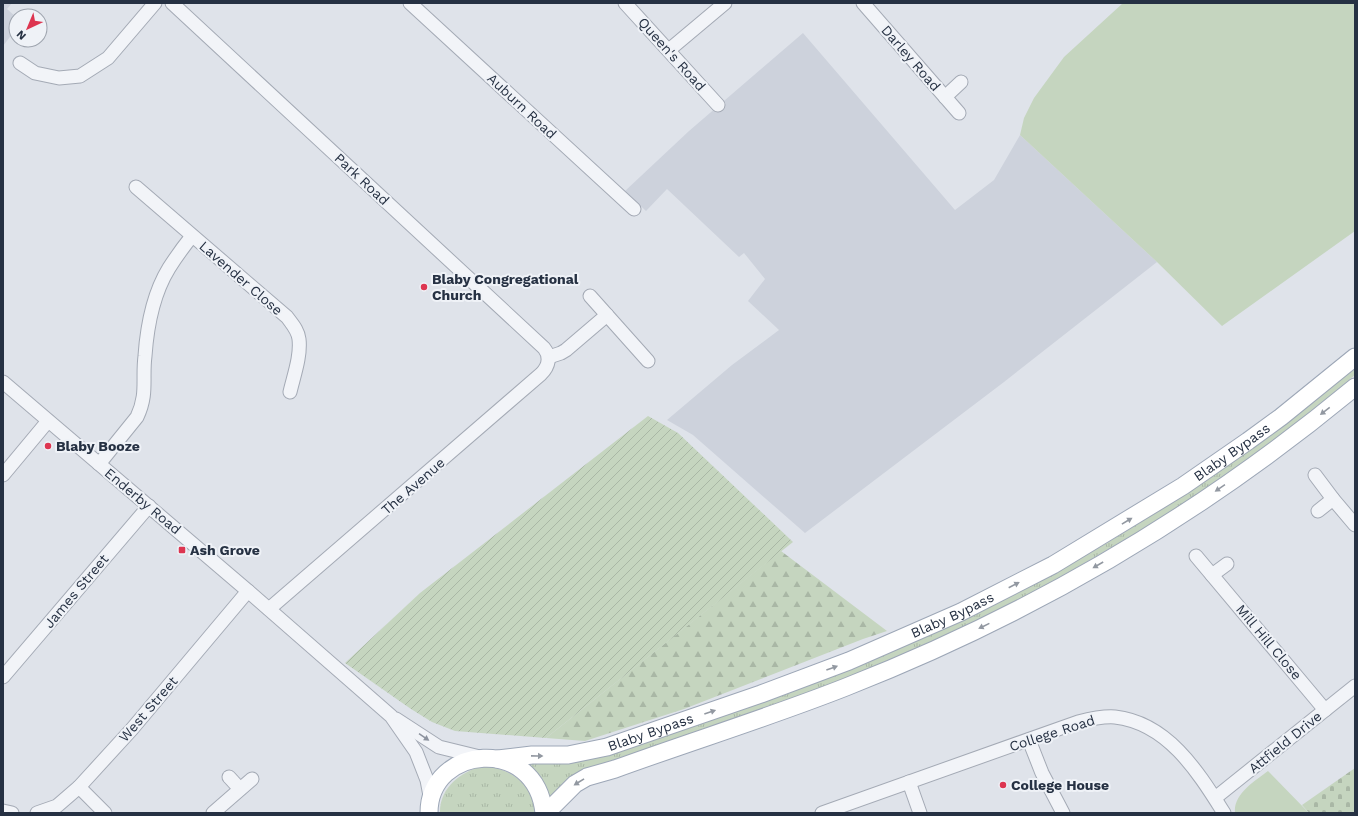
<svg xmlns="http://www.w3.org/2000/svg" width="1358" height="816" font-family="'Work Sans',sans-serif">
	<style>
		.built { fill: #cdd2dc }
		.grass { fill: url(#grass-tufts) }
		.forest { fill: url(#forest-firs) }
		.cemetery { fill: url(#cemetery-stones) }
		.park { fill: #c5d5bf }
		.garden { fill: url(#garden-furrows) }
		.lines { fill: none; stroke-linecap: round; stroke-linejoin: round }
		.minor-casing { stroke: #a4aab5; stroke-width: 15 }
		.major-casing { stroke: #9da7b7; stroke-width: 19 }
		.minor { stroke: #f2f4f8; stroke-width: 13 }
		.major { stroke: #fff; stroke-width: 17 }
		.oneway { fill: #9298a1 }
		.oneway2 { fill: #8c929e }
		.poi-dot { fill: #dd3550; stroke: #eff2f7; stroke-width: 1.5 }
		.labels { text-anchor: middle; stroke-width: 4; stroke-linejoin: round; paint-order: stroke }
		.street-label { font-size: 14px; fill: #263143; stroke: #eff2f7 }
		.poi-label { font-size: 14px; font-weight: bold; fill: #263143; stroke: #eff2f7; text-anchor: start }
	</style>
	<defs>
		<pattern id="grass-tufts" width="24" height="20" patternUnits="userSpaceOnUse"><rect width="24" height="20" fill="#c5d5bf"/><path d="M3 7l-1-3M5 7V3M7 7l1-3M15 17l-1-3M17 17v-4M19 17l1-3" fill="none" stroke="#a9b7a5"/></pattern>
		<pattern id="forest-firs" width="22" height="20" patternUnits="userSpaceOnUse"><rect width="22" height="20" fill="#c5d5bf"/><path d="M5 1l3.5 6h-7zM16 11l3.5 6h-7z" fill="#a9b7a5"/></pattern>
		<pattern id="cemetery-stones" width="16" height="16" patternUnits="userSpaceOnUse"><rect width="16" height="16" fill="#c5d5bf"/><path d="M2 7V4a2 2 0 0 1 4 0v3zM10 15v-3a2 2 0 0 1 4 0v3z" fill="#a9b7a5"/></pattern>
		<pattern id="garden-furrows" width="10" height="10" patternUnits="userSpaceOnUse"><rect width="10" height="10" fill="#c5d5bf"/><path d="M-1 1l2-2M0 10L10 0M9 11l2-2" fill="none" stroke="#a9b7a5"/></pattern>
	</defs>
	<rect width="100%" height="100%" fill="#dfe3ea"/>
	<g class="built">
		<path d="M3 3H12L7 9 16 17V29L3 46Z"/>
		<path d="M803 33 955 210 994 180 1020 135 1157 262 1004 382 805 533 693 435 667 420 732 365 779 330 748 301 765 279 744 253 739 257 667 189 646 211 625 191 689 131Z"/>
	</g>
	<g class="grass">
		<path d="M1355 366V375C1299 422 1240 467 1179 507 1150 526 1119 543 1088 561 1026 597 962 630 896 658 793 701 687 735 581 771L564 782 549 798 528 767 530 763 573 762 1040 581 1107 543 1152 515 1216 472Z"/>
		<path d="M482 766C508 767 535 784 535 813H440C439 788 461 772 482 766Z"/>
	</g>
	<path class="forest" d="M781 551 887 631 863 639 684 709 585 741 546 738Z"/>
	<path class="cemetery" d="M1355 768V813H1309L1302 805Z"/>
	<g class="park">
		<path d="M1123 3H1355V231L1222 326 1157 262 1020 135 1024 118 1034 98 1064 57Z"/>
		<path d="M1268 771 1309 813H1235C1233 794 1255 781 1268 771Z"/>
	</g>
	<path class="garden" d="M648 416 678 433 793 542 546 738 455 731 432 722 411 709 345 663 420 593Z"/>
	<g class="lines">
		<g class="minor-casing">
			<g id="minor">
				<path d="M172 3 544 348C551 357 549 366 541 374L269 609"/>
				<path d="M410 3 634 209"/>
				<path d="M625 3 718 105"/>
				<path d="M863 3 959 113"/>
				<path d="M669 50 725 3"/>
				<path d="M20 63 35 73 59 78 80 76 108 58 155 3"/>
				<path d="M945 97 961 82"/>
				<path d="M136 187 287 317C292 324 298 330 299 339 301 356 294 375 290 392"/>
				<path d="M590 296 648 361"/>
				<path d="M549 357 561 353 566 350 607 315"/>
				<path d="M3 382 248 591 391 716 416 752 427 780 431 801"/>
				<path d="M99 464 137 417C148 394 142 379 145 356 147 327 153 294 169 268 176 257 184 246 192 236"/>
				<path d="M3 475 48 421"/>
				<path d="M1315 475 1333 499 1355 525"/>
				<path d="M1318 511 1333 499"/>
				<path d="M1196 556 1325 710"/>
				<path d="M1212 575 1227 564"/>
				<path d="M3 677 149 506"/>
				<path d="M396 719 439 747 484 758"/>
				<path d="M1029 740 1042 773 1063 813"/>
				<path d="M229 777 240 789"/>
				<path d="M909 782 920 813"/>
				<path d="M79 787 105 813"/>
				<path d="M1215 798 1355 686"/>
				<path d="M3 811 12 813"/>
				<path d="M37 813 57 806 79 787 132 729 248 591"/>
				<path d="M213 813 252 779"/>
				<path d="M822 813 1078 722C1090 719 1103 716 1115 717 1168 723 1198 772 1224 813"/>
			</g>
		</g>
		<g class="major-casing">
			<g id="major">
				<path id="s1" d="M498 759 532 755H568L607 747 761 694 849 661 961 612 1053 565 1183 486 1248 441 1281 417 1355 357"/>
				<path d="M429 813C429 745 536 735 544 813"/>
				<path d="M546 813 575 784 587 777 615 769C692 741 770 717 846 687 1030 615 1203 513 1355 387"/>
			</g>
		</g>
		<use href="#minor" class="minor"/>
		<use href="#major" class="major"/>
	</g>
	<defs><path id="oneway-solid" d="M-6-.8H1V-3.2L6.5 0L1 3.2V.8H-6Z"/></defs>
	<g class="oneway">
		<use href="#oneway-solid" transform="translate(1325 411) rotate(142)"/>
		<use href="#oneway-solid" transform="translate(1220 488) rotate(146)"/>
		<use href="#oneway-solid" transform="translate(1127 521) rotate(-31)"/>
		<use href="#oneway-solid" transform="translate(1098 565) rotate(150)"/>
		<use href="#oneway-solid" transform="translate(1014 585) rotate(-27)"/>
		<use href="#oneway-solid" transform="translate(984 626) rotate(154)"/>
		<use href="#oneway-solid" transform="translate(832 668) rotate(-20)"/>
		<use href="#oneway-solid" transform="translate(710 712) rotate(-19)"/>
		<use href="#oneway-solid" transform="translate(537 756) rotate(1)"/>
		<use href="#oneway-solid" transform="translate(579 782) rotate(148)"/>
	</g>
	<use class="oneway2" href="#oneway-solid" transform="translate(424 737) rotate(34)"/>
	<g class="poi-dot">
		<circle cx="424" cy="287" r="4"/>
		<circle cx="48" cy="446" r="4"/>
		<rect x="178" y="546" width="8" height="8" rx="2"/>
		<circle cx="1003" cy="785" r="4"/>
	</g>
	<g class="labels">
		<g class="street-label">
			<text transform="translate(672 54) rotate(48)" y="5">Queen's Road</text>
			<text transform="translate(911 58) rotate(49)" y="5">Darley Road</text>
			<text transform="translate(522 106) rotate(43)" y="5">Auburn Road</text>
			<text transform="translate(362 179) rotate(43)" y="5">Park Road</text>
			<text transform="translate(241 278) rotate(41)" y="5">Lavender Close</text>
			<text dy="5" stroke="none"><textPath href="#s1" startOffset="804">Blaby Bypass</textPath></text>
			<text transform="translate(413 486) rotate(-41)" y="5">The Avenue</text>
			<text transform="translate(143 501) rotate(40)" y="5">Enderby Road</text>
			<text transform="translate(76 591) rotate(-50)" y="5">James Street</text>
			<text dy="5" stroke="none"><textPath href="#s1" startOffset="480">Blaby Bypass</textPath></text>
			<text transform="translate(1269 642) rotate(50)" y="5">Mill Hill Close</text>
			<text transform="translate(148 709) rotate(-49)" y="5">West Street</text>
			<text dy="5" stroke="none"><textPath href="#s1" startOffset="156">Blaby Bypass</textPath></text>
			<text transform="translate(1052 733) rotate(-18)" y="5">College Road</text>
			<text transform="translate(1285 742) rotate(-39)" y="5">Attfield Drive</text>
		</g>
		<g class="poi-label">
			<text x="432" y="284">Blaby Congregational<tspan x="432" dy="16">Church</tspan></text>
			<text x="56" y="451">Blaby Booze</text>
			<text x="190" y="555">Ash Grove</text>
			<text x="1011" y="790">College House</text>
		</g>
	</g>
	<rect width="1358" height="816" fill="none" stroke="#263143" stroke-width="8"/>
	<g transform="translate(28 28) rotate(224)"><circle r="19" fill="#eff2f7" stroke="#9fa5af"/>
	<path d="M0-3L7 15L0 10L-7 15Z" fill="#dd3550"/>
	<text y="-6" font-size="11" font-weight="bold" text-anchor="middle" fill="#263143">N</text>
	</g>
</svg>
